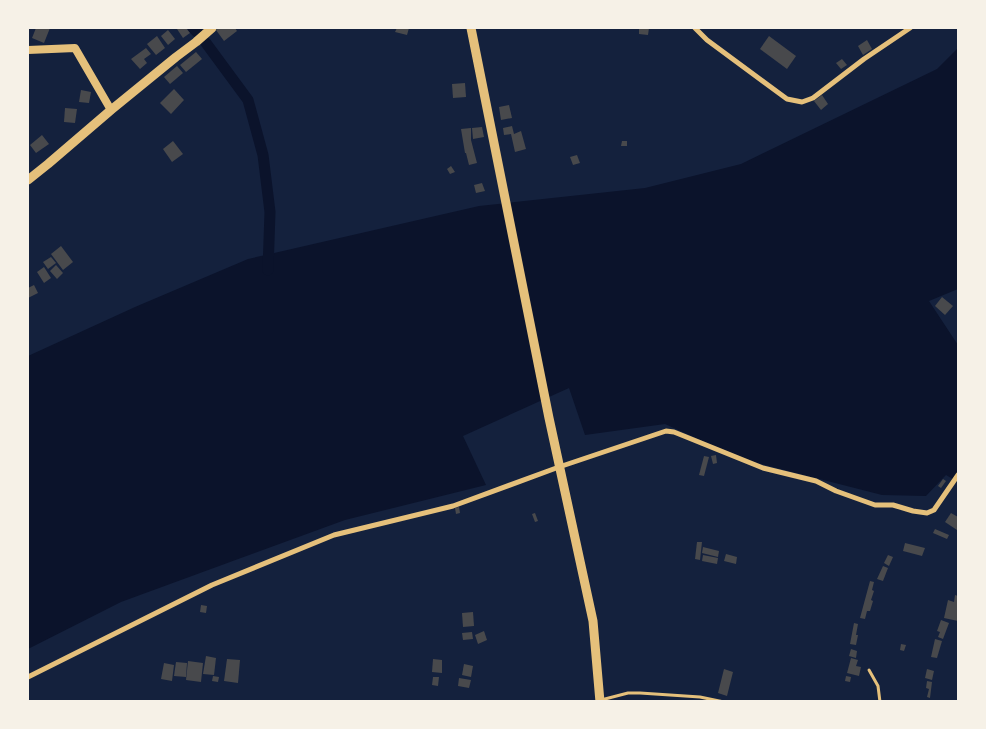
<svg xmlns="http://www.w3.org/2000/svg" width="986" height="729" font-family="'Roboto Serif',serif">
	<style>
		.water { fill: #0b132b }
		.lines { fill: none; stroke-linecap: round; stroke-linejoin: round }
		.canal { stroke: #0b132b; stroke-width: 11 }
		.building { fill: #48494c }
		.service { stroke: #e5c07b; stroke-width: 3 }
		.minor { stroke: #e5c07b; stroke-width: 5 }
		.tertiary { stroke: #e5c07b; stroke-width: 8 }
		.secondary { stroke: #e5c07b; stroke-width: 9 }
	</style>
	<rect width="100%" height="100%" fill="#14213d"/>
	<path class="water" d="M958 48V289L929 301 958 345V482L946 475 926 496 882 495 742 459 665 424 585 435 569 388 463 436 486 485 345 520 121 602 28 649V356L135 307 248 259 479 206 645 188 741 164 937 69Z"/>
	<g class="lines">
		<g class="canal">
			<path d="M193 28 197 32"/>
			<path d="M206 43 248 100 263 155 270 212 268 270"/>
		</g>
	</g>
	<g class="building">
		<path d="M36 28H50L44 43 32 38Z"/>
		<path d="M179 28H186L190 33 183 38 177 29Z"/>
		<path d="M219 28H235L237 31 224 41 216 30Z"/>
		<path d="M397 28H409L407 35 395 32Z"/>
		<path d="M639 28H649L648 35 639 34Z"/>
		<path d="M168 30 175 39 168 45 161 36Z"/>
		<path d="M157 36 165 48 156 55 147 44Z"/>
		<path d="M769 36 796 56 787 69 760 49Z"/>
		<path d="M867 40 872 49 863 55 858 46Z"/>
		<path d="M146 48 151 54 144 59 147 63 140 69 131 59Z"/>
		<path d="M196 52 202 59 186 72 180 65Z"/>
		<path d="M842 59 847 65 841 69 836 63Z"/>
		<path d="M177 66 183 73 170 84 164 77Z"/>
		<path d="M465 83 466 97 453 98 452 84Z"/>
		<path d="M174 89 184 100 171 114 160 103Z"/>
		<path d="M81 90 91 92 89 103 79 102Z"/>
		<path d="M822 95 828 104 821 110 814 101Z"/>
		<path d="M509 105 512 118 501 120 499 107Z"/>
		<path d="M65 108 77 109 75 123 64 122Z"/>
		<path d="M512 126 514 134 521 131 526 149 515 152 511 134 504 135 503 128Z"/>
		<path d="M482 127 484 137 473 139 472 128Z"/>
		<path d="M471 128V140L477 163 469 165 466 153H465L461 129Z"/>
		<path d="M42 135 49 144 36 153 30 145Z"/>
		<path d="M173 141 183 154 172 162 163 149Z"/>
		<path d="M622 141H627V146H621Z"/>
		<path d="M577 155 580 163 573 165 570 157Z"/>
		<path d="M451 166 455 172 450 174 447 169Z"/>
		<path d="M482 183 485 191 476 193 474 185Z"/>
		<path d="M61 246 73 262 63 270 51 254Z"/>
		<path d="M51 257 56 263 48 269 43 262Z"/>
		<path d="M56 265 63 273 57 279 50 271Z"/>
		<path d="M44 267 51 278 44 283 37 272Z"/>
		<path d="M34 285 38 293 28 298V288Z"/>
		<path d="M942 297 953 306 945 315 935 306Z"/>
		<path d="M716 455 717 463 713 464 711 456Z"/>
		<path d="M704 456 709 457 704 476 699 475Z"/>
		<path d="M943 479 946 481 941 488 938 486Z"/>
		<path d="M459 507 460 513 456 514 455 508Z"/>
		<path d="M535 513 538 521 535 522 532 514Z"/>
		<path d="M951 513 958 517V528L957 530 945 522Z"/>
		<path d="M935 529 949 535 947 539 933 533Z"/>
		<path d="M697 542H702L700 560 695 559Z"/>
		<path d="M905 543 925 548 922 556 903 551Z"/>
		<path d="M703 547 719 551 718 557 702 553Z"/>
		<path d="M726 554 737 557 736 564 724 561Z"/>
		<path d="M703 555 718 558 717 564 702 561Z"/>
		<path d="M888 555 893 557 889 566 884 563Z"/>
		<path d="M883 566 888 568 883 581 877 579Z"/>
		<path d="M870 581 874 582 872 590 874 591 871 600 873 601 870 611H867L865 619 860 618Z"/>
		<path d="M955 595 958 596V621L944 618 948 600 954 602Z"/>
		<path d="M201 605 207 606 206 613 200 612Z"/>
		<path d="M473 612 474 626 463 627 462 613Z"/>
		<path d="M941 620 949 623 943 639 938 637 940 632 937 631Z"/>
		<path d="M854 623 858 624 856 635H858L856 645 850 644Z"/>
		<path d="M484 631 487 640 478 644 475 635Z"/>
		<path d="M472 632 473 639 463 640 462 633Z"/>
		<path d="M935 639 942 641 937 658 931 657Z"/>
		<path d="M901 644 906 645 904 651 900 650Z"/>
		<path d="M851 649 857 651 856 658 849 656Z"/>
		<path d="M206 656 216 658 214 675 203 674Z"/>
		<path d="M851 658 858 660 856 666 861 667 859 676 847 673Z"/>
		<path d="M227 659 240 660 238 683 224 681Z"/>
		<path d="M433 659 442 660V673L432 672Z"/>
		<path d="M188 661 203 663 201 682 186 680Z"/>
		<path d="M176 662 187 663 186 677 174 676Z"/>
		<path d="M164 663 174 665 172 681 161 679Z"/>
		<path d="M464 664 473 666 471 677 462 675Z"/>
		<path d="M724 669 733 672 727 696 718 693Z"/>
		<path d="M927 669 934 671 932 680 925 678Z"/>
		<path d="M213 676 219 677 218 682 212 681Z"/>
		<path d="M846 676 851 677 850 682 845 681Z"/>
		<path d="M433 677H439L438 686 432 685Z"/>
		<path d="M459 678 471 680 469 688 458 686Z"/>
		<path d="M927 681 932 682 930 698 927 697 929 689 926 688Z"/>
	</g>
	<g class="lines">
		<g class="service">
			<path d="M869 670 878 686 880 702"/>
			<path d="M601 700 628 693H640L700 697 724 702"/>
		</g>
		<g class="minor">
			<path d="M695 28 707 40 787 99 802 102 813 98 864 59 910 28"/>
			<path d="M28 677 212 585 334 535 453 506 559 467 666 431 674 432 763 468 816 481 836 491 875 505H893L913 511 927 513 934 510 958 475"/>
		</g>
		<path class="tertiary" d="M28 50 75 48 111 110"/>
		<g class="secondary">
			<path d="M471 28 549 418 593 621 600 702"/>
			<path d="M28 180 48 164 111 110 176 57 196 42 212 28"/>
		</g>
	</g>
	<rect width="986" height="729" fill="none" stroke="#f6f1e7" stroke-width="58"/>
</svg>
